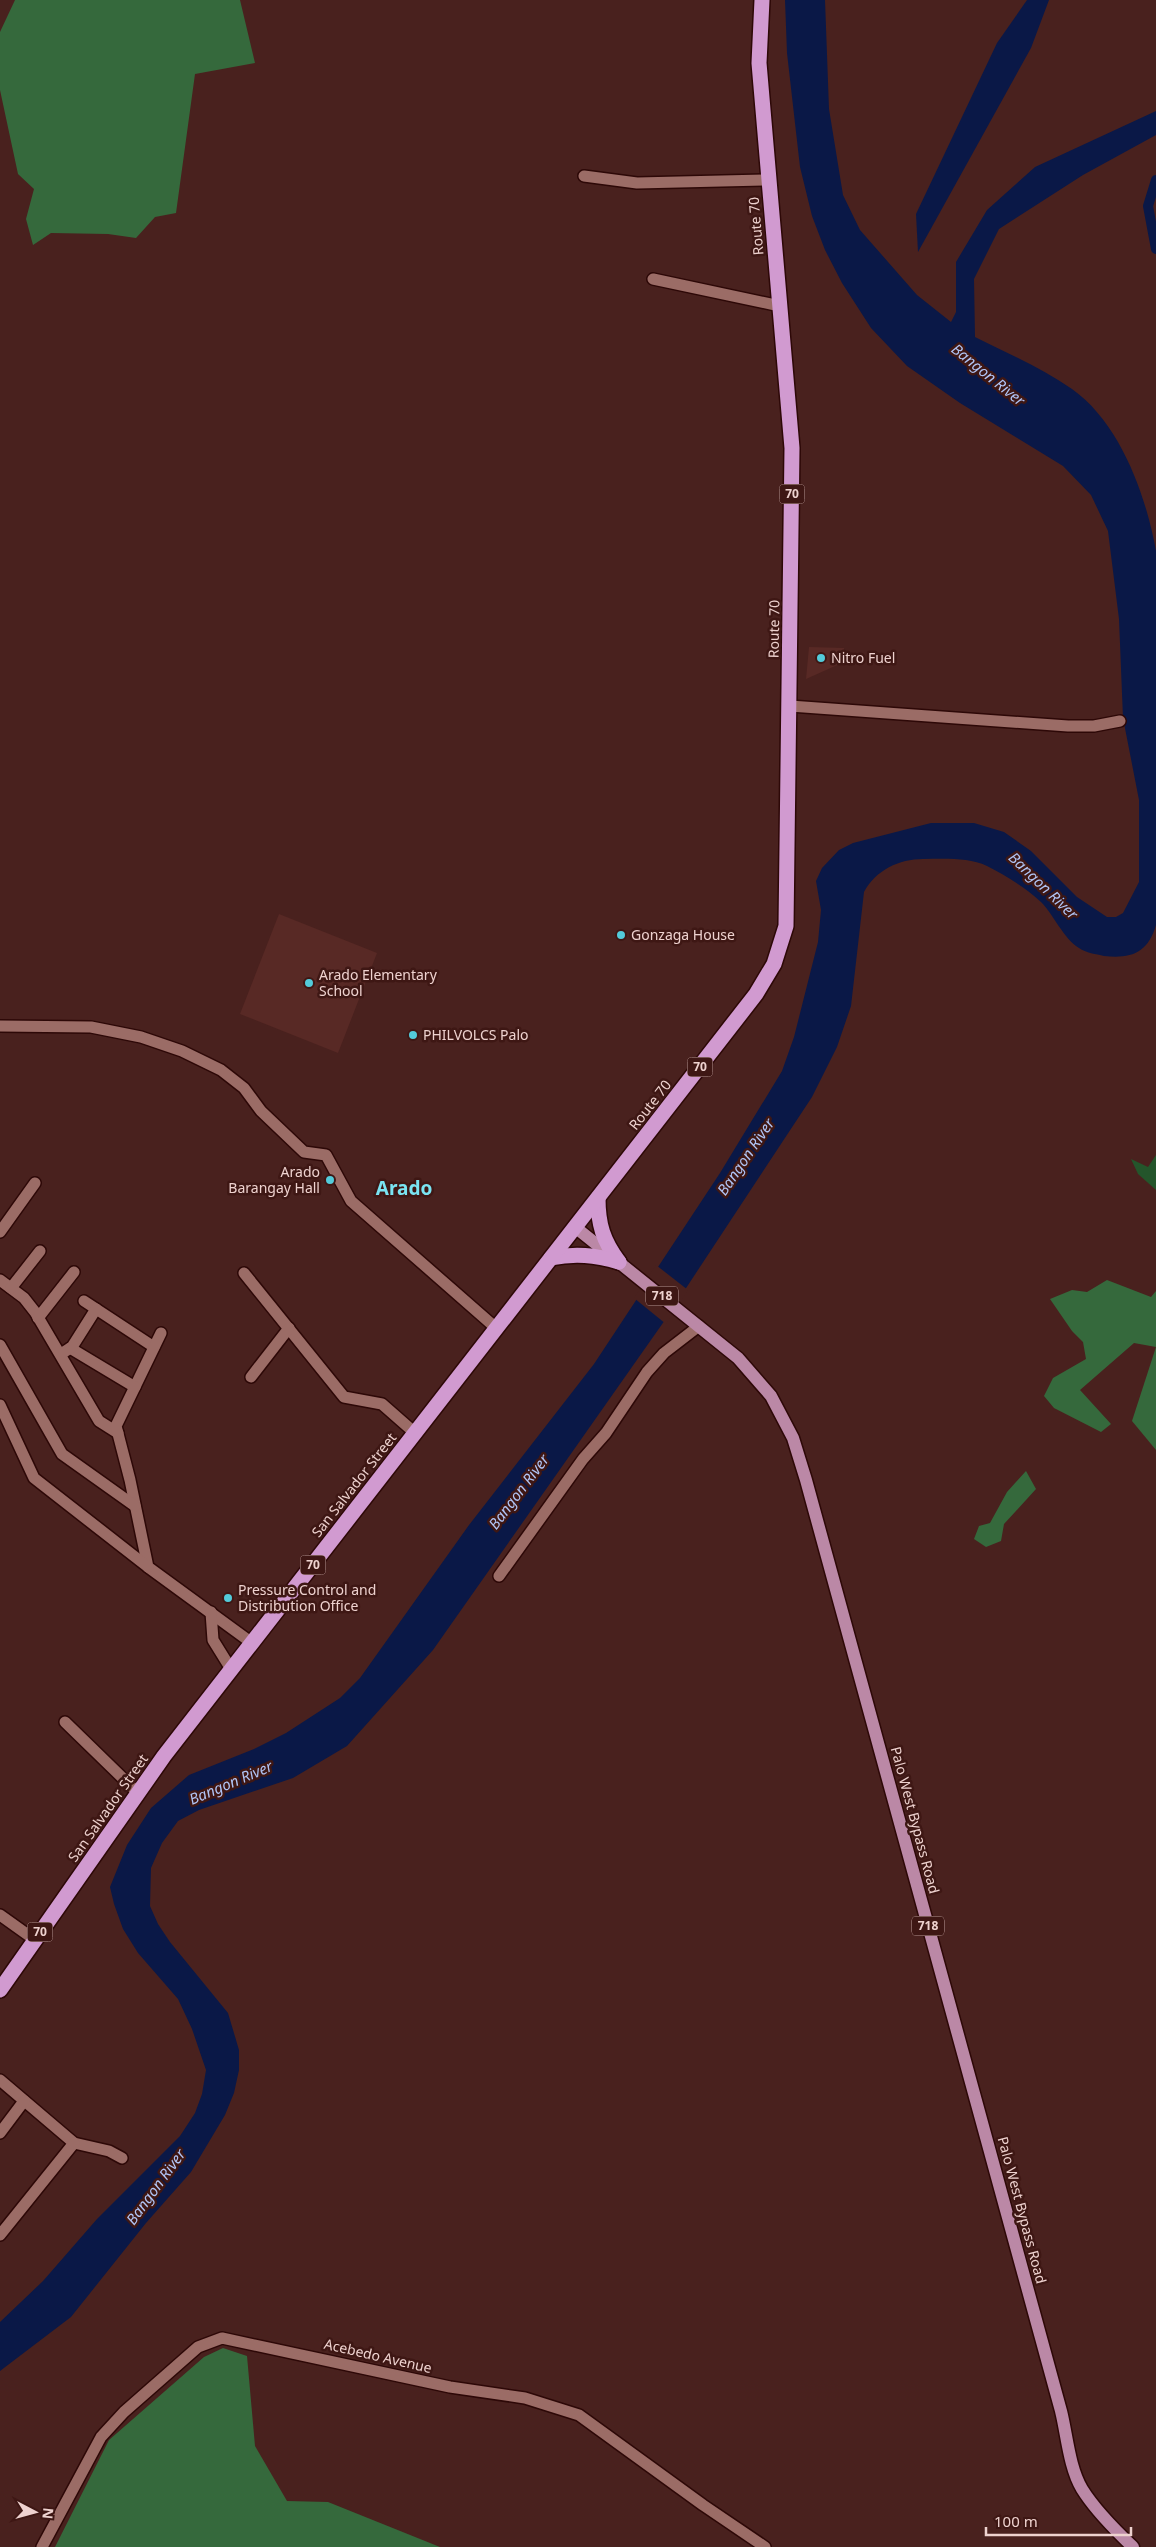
<svg xmlns="http://www.w3.org/2000/svg" width="1156" height="2547" font-family="'Noto Sans',sans-serif">
	<style>
		.built { fill: #582925 }
		.green { fill: #24552b }
		.forest { fill: #35693c }
		.water { fill: #0a1847 }
		.pier { fill: #49211e }
		.lines { fill: none; stroke-linecap: round; stroke-linejoin: round }
		.canal { stroke: #0a1847; stroke-width: 10 }
		.minor-casing { stroke: #2d0807; stroke-width: 14 }
		.major-casing { stroke: #2d0807; stroke-width: 15 }
		.highway-casing { stroke: #2d0807; stroke-width: 18 }
		.minor { stroke: #9b6c66; stroke-width: 11 }
		.major { stroke: #bb88a6; stroke-width: 12 }
		.highway { stroke: #d19ad0; stroke-width: 15 }
		.poi-dot { fill: #53cbda; stroke: #3e1714; stroke-width: 2 }
		.labels { text-anchor: middle; stroke-width: 5; stroke-linejoin: round; paint-order: stroke }
		.shield { fill: #3e1714; stroke: #b99a97; stroke-width: 1 }
		.shield-label { font-size: 12px; font-weight: bold; fill: #eed2cf }
		.street-label { font-size: 14px; fill: #eed2cf; stroke: #3e1714 }
		.poi-label { font-size: 14px; fill: #eed2cf; stroke: #3e1714; text-anchor: start }
		.water-label { font-size: 15px; font-style: italic; fill: #b0c4f5; stroke: #3e1714 }
		.district-label { font-size: 19px; font-weight: bold; fill: #7ae4f2; stroke: #3e1714 }
	</style>
	<rect width="100%" height="100%" fill="#49211e"/>
	<g class="built">
		<path d="M809 647 844 648V662L806 679Z"/>
		<path d="M279 914 377 953 338 1053 240 1014Z"/>
	</g>
	<path class="green" d="M1156 1155V1190L1138 1174 1131 1159 1148 1167Z"/>
	<g class="forest">
		<path d="M15 0H240L255 63 195 74 176 213 155 217 136 238 108 234 51 233 33 245 26 219 34 189 18 174 0 90V32Z"/>
		<path d="M1107 1280 1151 1297 1156 1291V1347L1134 1343 1080 1390 1111 1424 1101 1432 1054 1408 1044 1396 1053 1378 1086 1359 1083 1342 1072 1331 1050 1299 1072 1290 1087 1292Z"/>
		<path d="M1156 1347V1450L1132 1421Z"/>
		<path d="M1026 1471 1036 1489 1004 1524 1001 1541 986 1547 974 1539 979 1526 990 1523 1007 1492Z"/>
		<path d="M223 2348 247 2356 255 2446 287 2501 328 2502 440 2547H55L109 2440 204 2357Z"/>
	</g>
	<g class="water">
		<path d="M785 0H825L829 109 843 195 860 230 917 295 951 322 956 312V262L987 210 1035 167 1156 111V135L1083 175 999 229 974 279 975 337C1007 353 1042 368 1072 389 1120 423 1146 495 1156 551V925C1148 953 1131 959 1104 956 1096 954 1086 953 1079 948 1063 938 1054 915 1041 902 1026 888 1005 875 987 866 968 857 944 859 923 859 899 859 876 870 864 892L851 1006 837 1047 812 1097 665 1320 433 1650 347 1746 293 1778 199 1810 178 1821 162 1843 151 1868 150 1906 158 1924 170 1942 228 2013 239 2050V2070L234 2093 225 2115 191 2172 146 2223 71 2317 0 2371V2322L43 2281 97 2219 180 2136 195 2113 202 2094 206 2070 192 2029 178 1999 138 1953 123 1929 114 1904 110 1887 127 1845 151 1808 189 1775 254 1749 286 1733 340 1698 360 1678 469 1525 594 1364 720 1173 782 1071 794 1037 818 942 821 910 816 881 822 868 839 850 853 843 931 823H974L1004 832 1031 851 1077 897 1107 917H1116L1123 913 1139 882V800L1123 718 1119 619 1108 531 1091 495 1063 466 960 403 907 366 871 328 842 283 825 250 812 216 800 167 787 53Z"/>
		<path d="M1027 0H1049L1031 48 918 252 916 214 997 43Z"/>
	</g>
	<path class="pier" d="M656 1265 688 1290 666 1324 634 1298Z"/>
	<g class="lines">
		<path class="canal" d="M1156 180 1148 206 1156 249"/>
		<g class="minor-casing">
			<g id="minor">
				<path d="M584 176 637 183 769 180"/>
				<path d="M653 279 780 306"/>
				<path d="M790 706 1068 726H1094L1120 721"/>
				<path d="M0 1026 91 1027 141 1037 182 1051 221 1070 244 1088 261 1111 304 1152 326 1155 351 1201 496 1328"/>
				<path d="M0 1232 35 1183"/>
				<path d="M244 1273 344 1397 382 1404 415 1433"/>
				<path d="M0 1280 24 1298 35 1312 99 1421 118 1433"/>
				<path d="M11 1288 40 1251"/>
				<path d="M84 1301 154 1347"/>
				<path d="M38 1318 74 1272"/>
				<path d="M161 1333 116 1426 130 1480 148 1567 252 1643"/>
				<path d="M0 1345 62 1454 135 1506"/>
				<path d="M70 1348 135 1387"/>
				<path d="M64 1352 72 1347 96 1309"/>
				<path d="M251 1377 289 1328"/>
				<path d="M0 1405 34 1478 148 1567"/>
				<path d="M499 1576 583 1459 606 1433 647 1372 664 1353 699 1326"/>
				<path d="M211 1612 213 1640 231 1669"/>
				<path d="M65 1722 138 1793"/>
				<path d="M0 1915 35 1940"/>
				<path d="M0 2080 74 2143 109 2151 122 2158"/>
				<path d="M0 2133 24 2101"/>
				<path d="M0 2235 74 2143"/>
				<path d="M42 2547 101 2437 124 2412 198 2347 222 2338 450 2387 525 2398 579 2415 703 2505 765 2547"/>
			</g>
		</g>
		<g class="major-casing">
			<path id="major" d="M575 1227 738 1358 771 1396 793 1438 806 1480 1061 2411C1067 2435 1069 2467 1082 2489 1095 2510 1115 2530 1133 2547"/>
		</g>
		<g class="highway-casing">
			<g id="highway">
				<path d="M598 1198C598 1224 603 1241 619 1262"/>
				<path d="M551 1258C575 1253 595 1255 619 1262"/>
				<path d="M0 1990 164 1756 756 994 774 964 786 926 792 448 759 63 762 0"/>
			</g>
		</g>
		<use href="#minor" class="minor"/>
		<use href="#major" class="major"/>
		<use href="#highway" class="highway"/>
	</g>
	<g class="poi-dot">
		<circle cx="821" cy="658" r="5"/>
		<circle cx="621" cy="935" r="5"/>
		<circle cx="309" cy="983" r="5"/>
		<circle cx="413" cy="1035" r="5"/>
		<circle cx="330" cy="1180" r="5"/>
		<circle cx="228" cy="1598" r="5"/>
	</g>
	<g class="labels">
		<g class="shield">
			<rect x="779.5" y="484.5" width="25" height="19" rx="4"/>
			<rect x="687.5" y="1057.5" width="25" height="19" rx="4"/>
			<rect x="646" y="1286.5" width="32" height="19" rx="4"/>
			<rect x="300.5" y="1555.5" width="25" height="19" rx="4"/>
			<rect x="912" y="1916.5" width="32" height="19" rx="4"/>
			<rect x="27.5" y="1922.5" width="25" height="19" rx="4"/>
		</g>
		<g class="shield-label">
			<text x="792" y="498">70</text>
			<text x="700" y="1071">70</text>
			<text x="662" y="1300">718</text>
			<text x="313" y="1569">70</text>
			<text x="928" y="1930">718</text>
			<text x="40" y="1936">70</text>
		</g>
		<g class="street-label">
			<text transform="translate(756 226) rotate(-95)" y="5">Route 70</text>
			<text transform="translate(774 629) rotate(-89)" y="5">Route 70</text>
			<text transform="translate(650 1105) rotate(-52)" y="5">Route 70</text>
			<text transform="translate(354 1485) rotate(-52)" y="5">San Salvador Street</text>
			<text transform="translate(108 1808) rotate(-55)" y="5">San Salvador Street</text>
			<text transform="translate(915 1820) rotate(75)" y="5">Palo West Bypass Road</text>
			<text transform="translate(1022 2210) rotate(75)" y="5">Palo West Bypass Road</text>
			<text transform="translate(378 2356) rotate(13)" y="5">Acebedo Avenue</text>
		</g>
		<g class="poi-label">
			<text x="831" y="663">Nitro Fuel</text>
			<text x="631" y="940">Gonzaga House</text>
			<text x="319" y="980">Arado Elementary<tspan x="319" dy="16">School</tspan></text>
			<text x="423" y="1040">PHILVOLCS Palo</text>
			<text x="320" y="1177" text-anchor="end">Arado<tspan x="320" dy="16">Barangay Hall</tspan></text>
			<text x="238" y="1595">Pressure Control and<tspan x="238" dy="16">Distribution Office</tspan></text>
		</g>
		<g class="water-label">
			<text transform="translate(988 375) rotate(39)" y="5">Bangon River</text>
			<text transform="translate(1043 886) rotate(44)" y="5">Bangon River</text>
			<text transform="translate(746 1157) rotate(-56)" y="5">Bangon River</text>
			<text transform="translate(519 1492) rotate(-53)" y="5">Bangon River</text>
			<text transform="translate(231 1783) rotate(-23)" y="5">Bangon River</text>
			<text transform="translate(156 2187) rotate(-54)" y="5">Bangon River</text>
		</g>
		<g class="district-label">
			<text x="404" y="1195">Arado</text>
		</g>
	</g>
	<g transform="translate(35 2512) rotate(96)" stroke="#3e1714" stroke-width="4" paint-order="stroke">
	<path d="M0-4L9 19L0 12L-9 19Z" fill="#eed2cf"/>
	<text y="-8" font-size="14" font-weight="bold" text-anchor="middle" fill="#eed2cf">N</text>
	</g>
	<path d="M986 2527v8h145v-8" fill="none" stroke="#eed2cf" stroke-width="2.5"/>
	<text x="994" y="2527" font-size="15" fill="#eed2cf" stroke="#3e1714" stroke-width="4" paint-order="stroke">100 m</text>
</svg>
